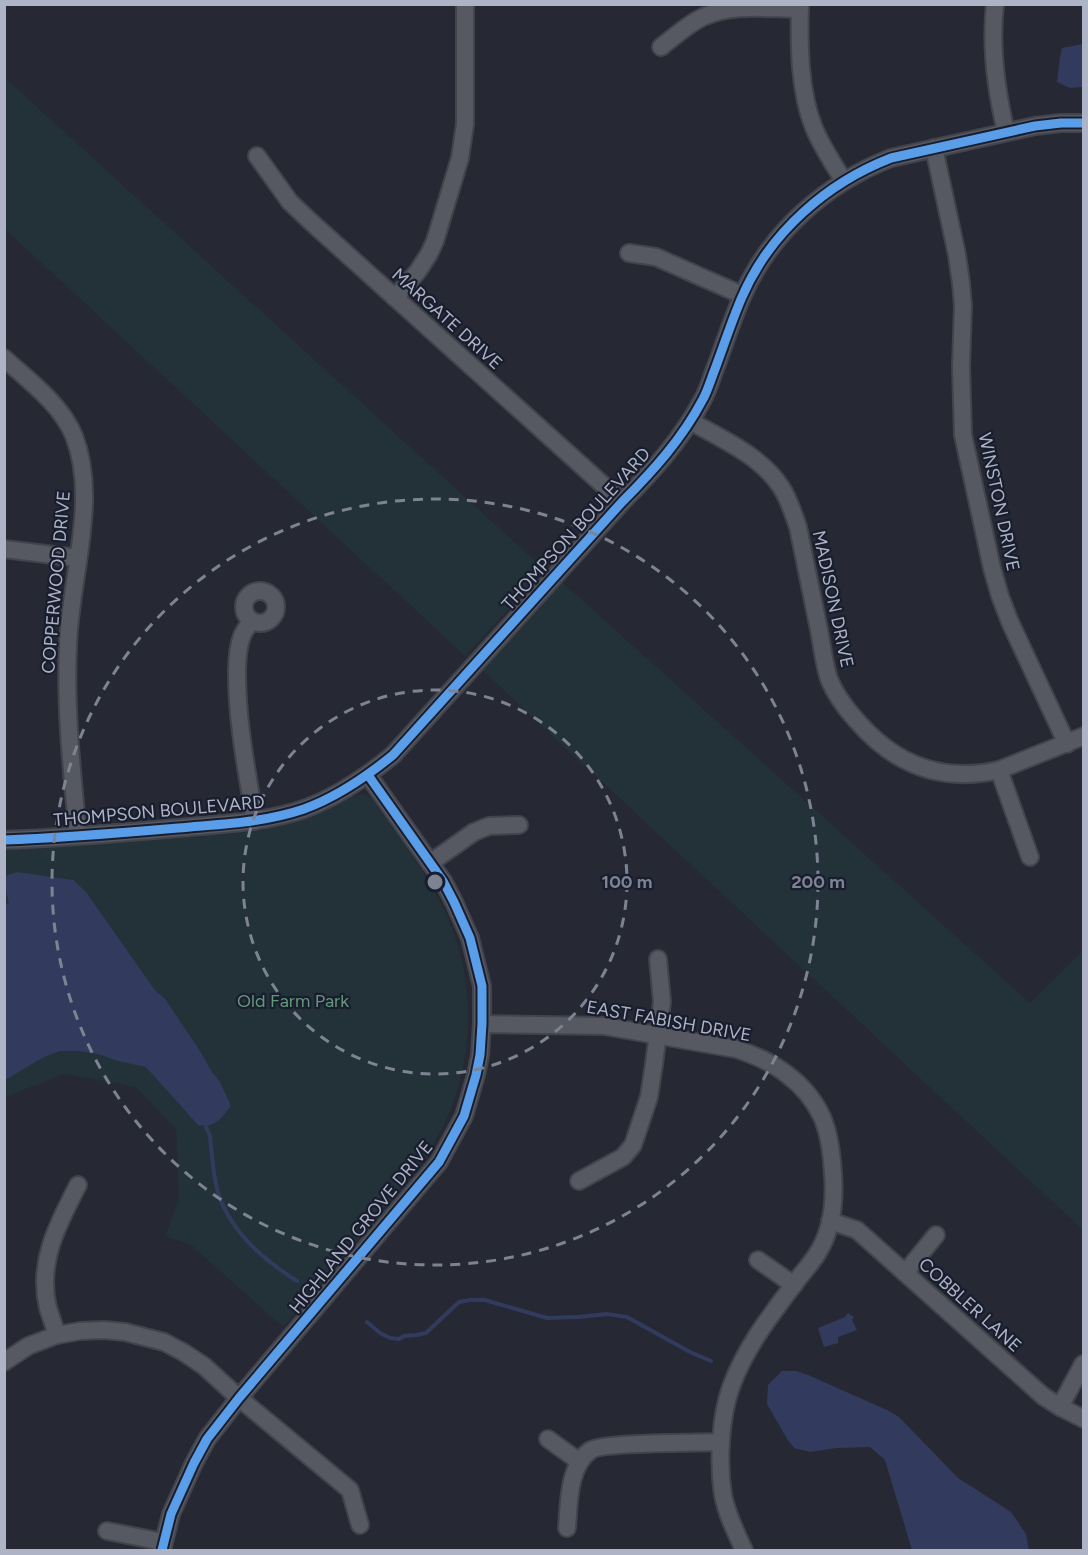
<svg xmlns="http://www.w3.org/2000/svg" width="1088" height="1555" font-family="Figtree,sans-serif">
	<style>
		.green { fill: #233139 }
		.water { fill: #323b5d }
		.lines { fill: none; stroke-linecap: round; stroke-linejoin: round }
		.stream { stroke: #323b5d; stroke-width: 4 }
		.minor-casing { stroke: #42444c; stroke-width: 20 }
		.minor { stroke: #565862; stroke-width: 16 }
		.cycleway-casing { stroke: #191e2e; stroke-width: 13 }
		.cycleway { stroke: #5a9eea; stroke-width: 9 }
		.ring { fill: none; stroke: #7e8393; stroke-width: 3; stroke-dasharray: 10 8 }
		.labels { text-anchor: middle; stroke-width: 4.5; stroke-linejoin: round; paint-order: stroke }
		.street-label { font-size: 18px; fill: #aeb3c6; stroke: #191e2e }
		.park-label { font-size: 18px; fill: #65977b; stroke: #191e2e }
		.centre { fill: #7e8393; stroke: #191e2e; stroke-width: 3 }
		.ring-label { font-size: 18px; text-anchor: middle; font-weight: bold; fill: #7e8393; stroke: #191e2e; stroke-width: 4.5; stroke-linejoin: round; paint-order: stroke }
	</style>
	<rect width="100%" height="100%" fill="#262933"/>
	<g class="green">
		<path d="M4 77 545 570 465 656 5 229Z"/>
		<path d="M562 582 1030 1003 1083 951V1230L482 670Z"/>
		<path d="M362 794 372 799C398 836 427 873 446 914 477 981 475 1063 442 1129 430 1152 413 1172 397 1192 361 1239 321 1283 283 1327L191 1245 165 1236 179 1199 176 1129 136 1087 64 1074 5 1097V849L49 848 239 833C268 828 294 821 322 810 336 805 348 797 362 794Z"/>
	</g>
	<g class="water">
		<path d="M1083 44V87L1070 88 1057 82 1060 57 1062 48Z"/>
		<path d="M17 872 73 880 86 892 154 989 165 999 200 1051 212 1072 220 1082 231 1106C221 1118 216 1128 198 1125L146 1067 118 1061 98 1054 78 1051H60L42 1058 5 1080 4 906 9 903 5 887V876Z"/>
		<path d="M848 1313 854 1317 852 1320 857 1330 838 1337V1343L824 1347 818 1328 845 1317Z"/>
		<path d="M782 1371H796L808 1375 887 1410 899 1417 958 1478 1011 1512 1026 1534 1029 1550H912L885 1460 870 1447 836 1448 810 1452 794 1448 787 1439 767 1404 768 1385Z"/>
	</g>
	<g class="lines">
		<g class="stream">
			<path d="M206 1127 210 1136C212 1155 213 1177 219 1196 232 1232 265 1261 297 1281"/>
			<path d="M367 1322 380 1333 390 1338 399 1339 404 1336 416 1335 426 1333 459 1302 470 1300H485L547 1318 578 1317 607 1314 627 1317 690 1352 711 1361"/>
		</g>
		<g class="minor-casing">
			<g id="minor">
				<path d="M800 4C799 45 799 91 814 128 822 147 833 164 844 181"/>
				<path d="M995 4C990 48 996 90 1006 132"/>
				<path d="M661 47C674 37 688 24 703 17 733 3 768 9 800 9"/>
				<path d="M934 148 957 255 961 283 963 306 961 366 963 435 992 568 1000 596 1010 622 1067 744"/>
				<path d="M257 156 290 202 310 221 622 502"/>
				<path d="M629 253 656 257 742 295"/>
				<path d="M395 298 418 271 429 254 435 241 460 158 465 124V4"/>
				<path d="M4 358C29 381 61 404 74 436 99 500 70 578 68 645 65 709 72 772 78 836"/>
				<path d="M690 421C722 439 761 456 781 487 789 499 793 513 798 527 805 561 812 595 819 630 822 645 824 664 829 679 835 694 846 709 857 721 895 765 942 783 999 770L1084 736"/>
				<path d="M4 549 78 558"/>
				<circle cx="260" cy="607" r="16"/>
				<path d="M251 621C248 626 244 631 242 636 238 647 237 662 237 673 237 723 247 772 255 821"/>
				<path d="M999 770 1030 857"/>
				<path d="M4 840C62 838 120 833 178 828 220 824 263 823 304 809 337 797 366 777 393 755L622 502C653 471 682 439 703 399 708 390 711 379 715 369 724 345 732 320 742 297 770 232 827 183 891 158L1035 126 1061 123H1084"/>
				<path d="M430 863 474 832 489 826 519 825"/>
				<path d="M482 1024 604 1026 736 1049C772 1060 806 1082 822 1117 830 1135 832 1156 833 1175 835 1202 832 1231 817 1254 811 1264 802 1273 795 1283 770 1316 745 1348 731 1387 720 1418 718 1463 723 1495 727 1515 736 1533 744 1550"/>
				<path d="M579 1181 623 1157 633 1145 649 1097 654 1064 662 1002 658 959"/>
				<path d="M830 1221 857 1230 1043 1396 1060 1407 1084 1419"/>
				<path d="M758 1260 794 1285"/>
				<path d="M905 1273 936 1235"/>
				<path d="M57 1335C54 1326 51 1317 48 1308 37 1262 58 1224 78 1185"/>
				<path d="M4 1362 28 1346 57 1335 80 1331 104 1330 125 1332 164 1342 183 1352 204 1366 239 1398 350 1490 360 1525"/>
				<path d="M1060 1407 1083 1364"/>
				<path d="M548 1439 580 1462"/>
				<path d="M567 1528C569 1504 568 1465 591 1450 603 1442 700 1443 721 1442"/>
				<path d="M107 1531 163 1542"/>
				<path d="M162 1550 171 1514 194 1463 207 1439 239 1398 439 1162 464 1116 476 1075 480 1055 482 1024V986L470 938 454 902 443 881 368 775"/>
			</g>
		</g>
		<use href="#minor" class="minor"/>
		<g class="cycleway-casing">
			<g id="cycleway">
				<path d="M4 840C62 838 120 833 178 828 220 824 263 823 304 809 337 797 366 777 393 755L622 502C653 471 682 439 703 399 708 390 711 379 715 369 724 345 732 320 742 297 770 232 827 183 891 158L1035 126 1061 123H1084"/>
				<path d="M162 1550 171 1514 194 1463 207 1439 239 1398 439 1162 464 1116 476 1075 480 1055 482 1024V986L470 938 454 902 443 881 368 775"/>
			</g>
		</g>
		<use href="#cycleway" class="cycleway"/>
	</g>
	<g class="ring">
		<circle cx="435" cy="882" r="192"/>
		<circle cx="435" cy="882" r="383"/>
	</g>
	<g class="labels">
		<g class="street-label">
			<text transform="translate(447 319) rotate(42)" y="6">MARGATE DRIVE</text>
			<text transform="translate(999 502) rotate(78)" y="6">WINSTON DRIVE</text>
			<text transform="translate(576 529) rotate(-48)" y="6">THOMPSON BOULEVARD</text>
			<text transform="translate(56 582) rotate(-85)" y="6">COPPERWOOD DRIVE</text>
			<text transform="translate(833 599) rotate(78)" y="6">MADISON DRIVE</text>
			<text transform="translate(159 811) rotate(-5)" y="6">THOMPSON BOULEVARD</text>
			<text transform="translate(669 1021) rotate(10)" y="6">EAST FABISH DRIVE</text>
			<text transform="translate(361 1227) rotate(-51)" y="6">HIGHLAND GROVE DRIVE</text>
			<text transform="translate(970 1305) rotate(42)" y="6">COBBLER LANE</text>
		</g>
		<g class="park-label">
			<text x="293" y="1007">Old Farm Park</text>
		</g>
	</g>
	<circle cx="435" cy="882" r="9" class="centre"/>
	<g class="ring-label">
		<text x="627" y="888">100 m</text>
		<text x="818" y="888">200 m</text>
	</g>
	<rect width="1088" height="1555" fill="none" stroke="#aeb3c6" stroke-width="12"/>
</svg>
